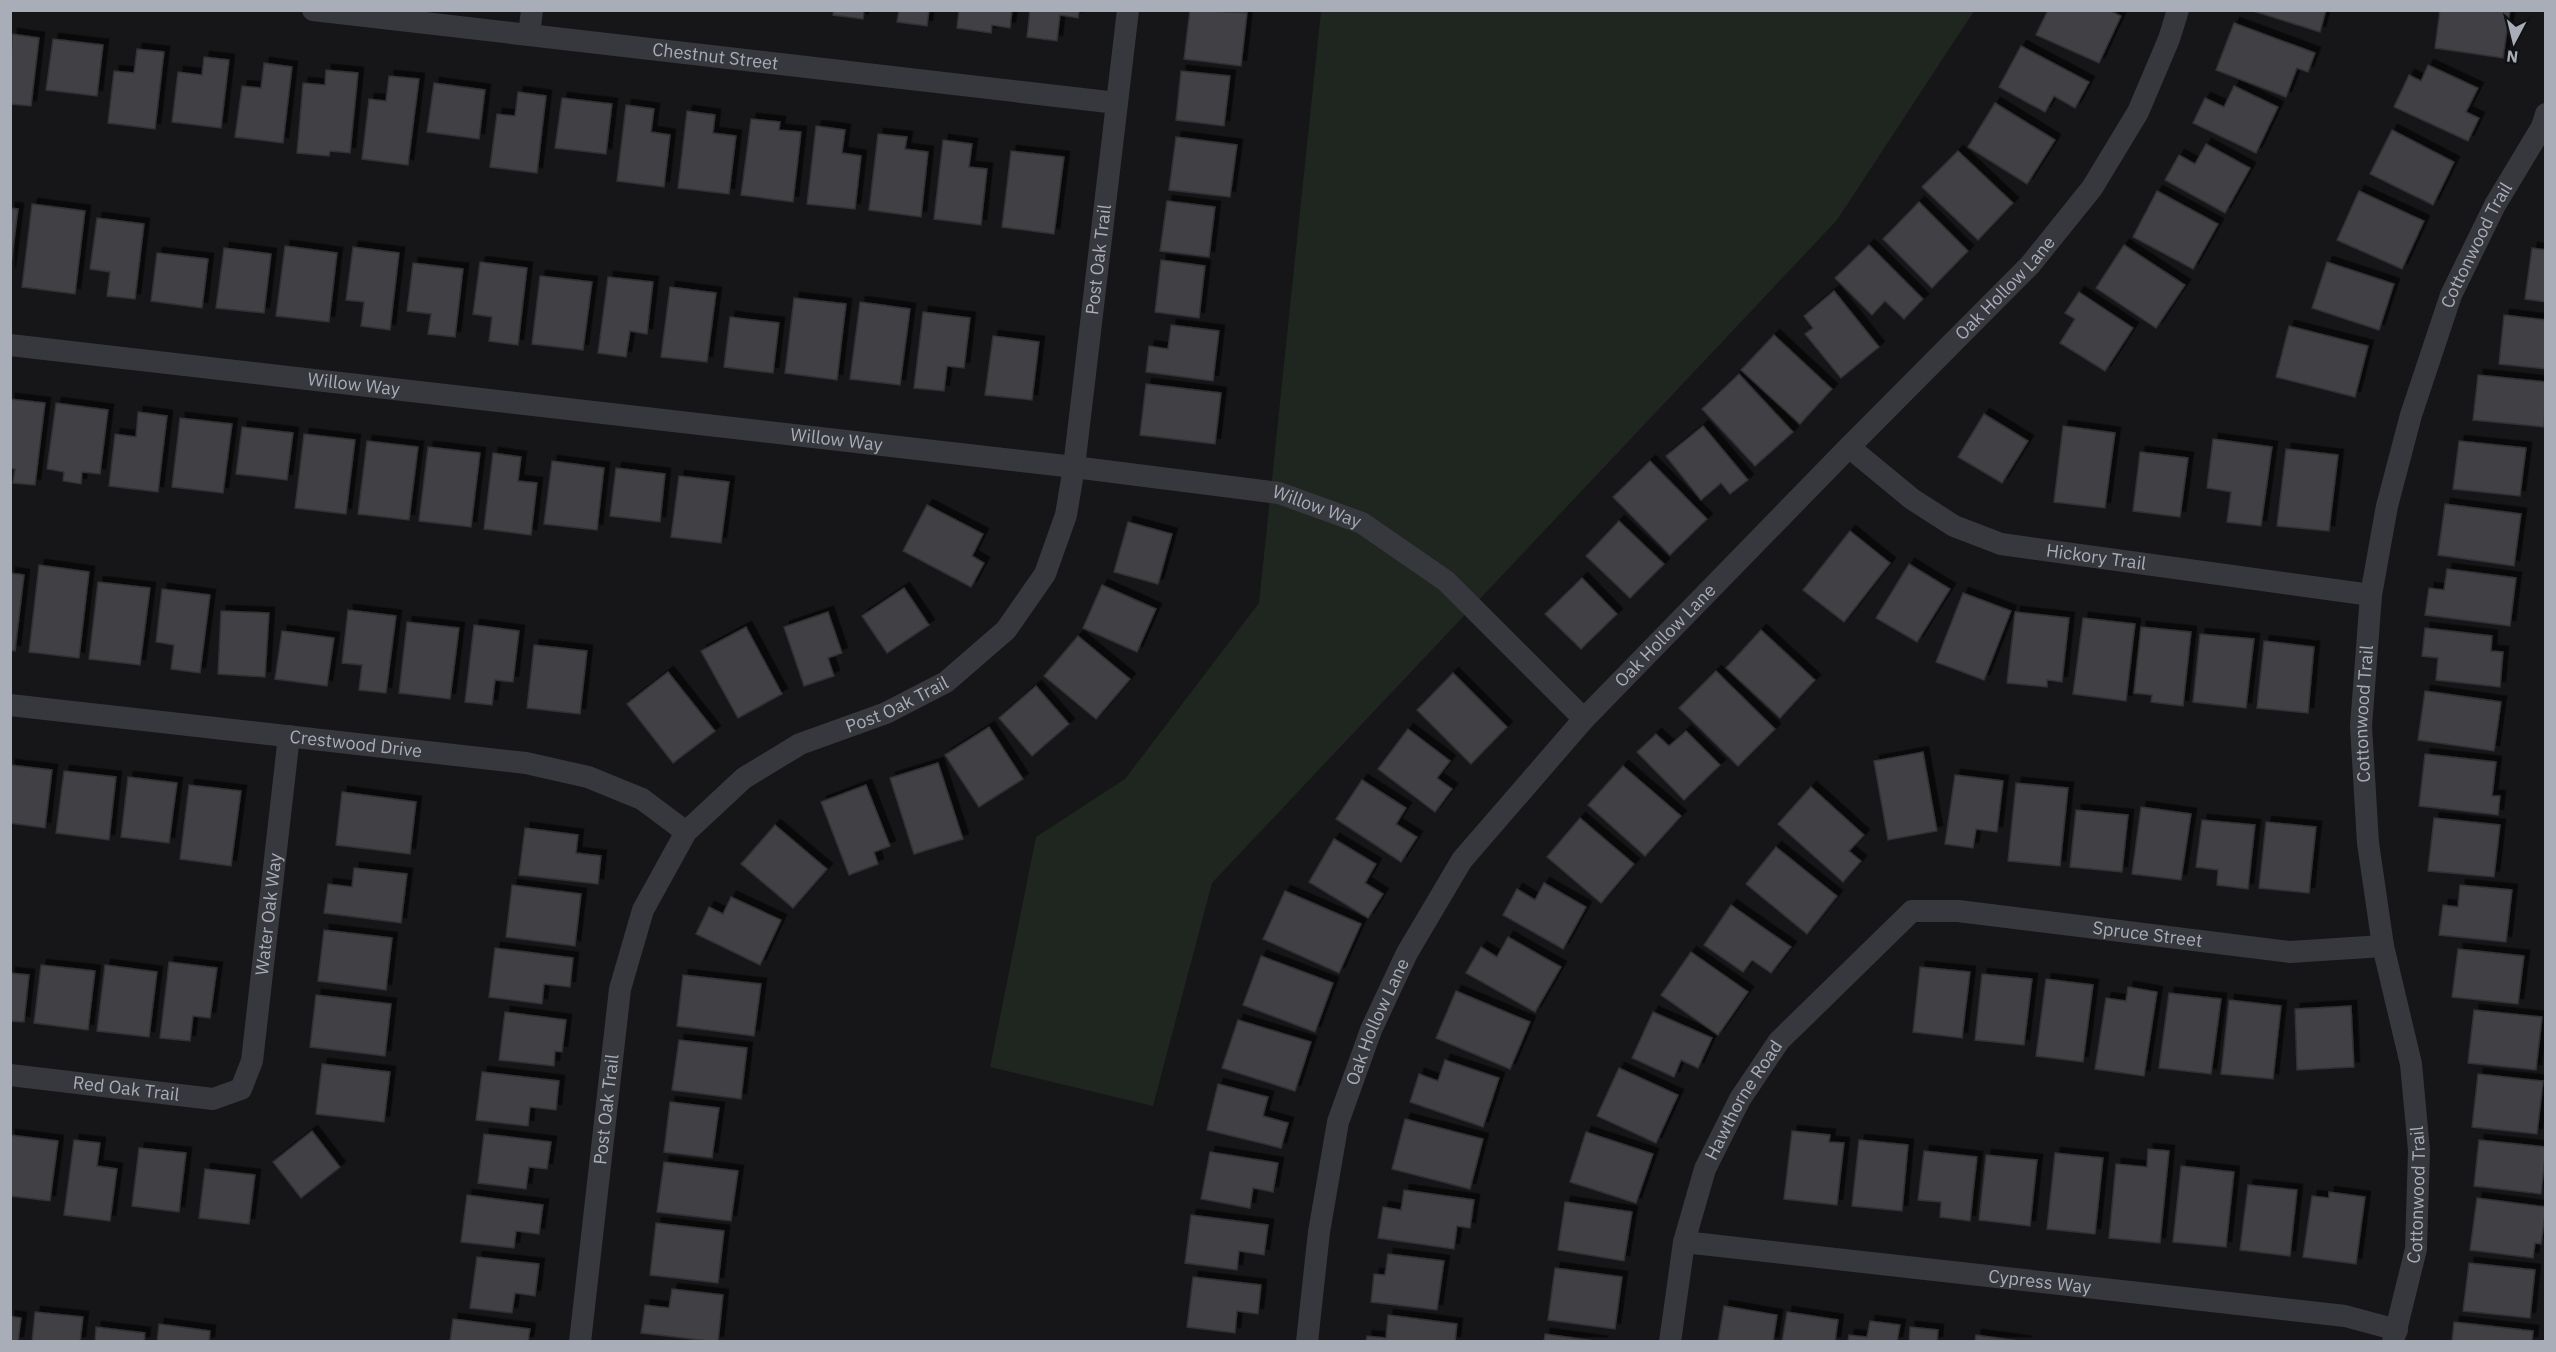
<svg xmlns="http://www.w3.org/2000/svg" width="2556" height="1352" font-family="'IBM Plex Sans',sans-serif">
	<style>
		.green { fill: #1e261f }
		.building { fill: #404145; stroke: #303034; stroke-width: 1.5; filter: url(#shadow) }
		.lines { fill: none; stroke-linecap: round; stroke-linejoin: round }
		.street { stroke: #37383d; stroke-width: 22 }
		.labels { text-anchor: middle; stroke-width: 4.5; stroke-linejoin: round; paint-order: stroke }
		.street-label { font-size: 18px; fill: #a8adb8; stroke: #111113 }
	</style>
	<defs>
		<filter id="shadow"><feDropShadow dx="5.5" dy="-5.5" stdDeviation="0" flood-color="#0009"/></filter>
	</defs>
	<rect width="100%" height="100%" fill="#161618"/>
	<path class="green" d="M1321 11H1974L1837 220 1212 883 1153 1106 990 1067 1036 837 1125 779 1259 603Z"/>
	<g class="building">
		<path d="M834 10H864L863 19 833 15Z"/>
		<path d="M899 10H929L927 26 897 22Z"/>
		<path d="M959 10H1012L1010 28 992 25 991 33 957 28Z"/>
		<path d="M1030 10H1079L1078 18 1060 15 1057 41 1027 37Z"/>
		<path d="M1190 10 1247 13 1241 66 1184 59Z"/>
		<path d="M2048 10H2109L2121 16 2099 63 2036 35Z"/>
		<path d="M2250 10H2326L2320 32Z"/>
		<path d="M2440 10H2510L2503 58 2435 48Z"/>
		<path d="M2234 23 2315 53 2308 72 2297 68 2286 97 2216 70Z"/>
		<path d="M12 34 39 38 31 106 10 104Z"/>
		<path d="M53 39 103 45 97 96 46 90Z"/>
		<path d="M2021 46 2089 82 2075 108 2054 96 2045 112 1999 87Z"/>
		<path d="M137 49 164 52 155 129 108 123 114 71 134 73Z"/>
		<path d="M204 57 229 60 221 128 172 122 178 72 202 75Z"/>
		<path d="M264 63 292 67 283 143 235 137 242 86 261 88Z"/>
		<path d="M2428 65 2478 88 2466 112 2479 118 2468 141 2394 107 2409 75 2421 81Z"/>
		<path d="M326 70 358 73 350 153 330 151 329 156 297 153 303 83 325 85Z"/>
		<path d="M1181 71 1230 76 1224 126 1176 120Z"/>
		<path d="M389 76 419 79 408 165 362 159 369 99 386 101Z"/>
		<path d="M434 83 485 90 479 139 427 132Z"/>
		<path d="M2234 86 2278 107 2256 153 2193 123 2205 98 2224 107Z"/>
		<path d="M518 92 546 96 537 173 490 167 497 114 515 116Z"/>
		<path d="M562 98 612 104 606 154 555 148Z"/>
		<path d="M1995 103 2055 140 2027 184 1968 147Z"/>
		<path d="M626 105 654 109 651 132 670 135 664 187 617 181Z"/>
		<path d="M687 111 715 115 713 133 736 136 729 194 678 188Z"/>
		<path d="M751 119 780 122 779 130 801 132 793 202 741 195Z"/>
		<path d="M816 126 845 130 842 153 861 156 855 209 807 204Z"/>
		<path d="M2392 130 2454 162 2433 205 2370 174Z"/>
		<path d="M878 134 907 137 905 149 928 152 921 217 869 210Z"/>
		<path d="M1176 137 1237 145 1230 197 1169 190Z"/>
		<path d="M943 140 972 144 969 167 987 169 981 225 934 219Z"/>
		<path d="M2206 144 2250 168 2225 213 2165 180 2179 155 2195 164Z"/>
		<path d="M1011 151 1064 157 1054 234 1002 227Z"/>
		<path d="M1958 151 2013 203 1978 240 1922 187Z"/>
		<path d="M2157 191 2218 224 2193 269 2133 237Z"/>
		<path d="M2359 191 2424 221 2402 269 2337 240Z"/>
		<path d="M1167 201 1215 207 1209 257 1160 251Z"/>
		<path d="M1919 202 1968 251 1932 288 1883 239Z"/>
		<path d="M32 204 85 211 75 294 22 287Z"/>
		<path d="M10 208 18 209 10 273Z"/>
		<path d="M97 218 144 224 135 299 107 296 110 272 90 269Z"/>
		<path d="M1869 245 1923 299 1904 319 1885 301 1872 315 1835 278Z"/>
		<path d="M2124 245 2185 285 2156 328 2096 288Z"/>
		<path d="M285 246 337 253 329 322 276 316Z"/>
		<path d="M353 247 399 253 390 330 361 326 364 302 346 300Z"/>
		<path d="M224 248 271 254 264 313 216 308Z"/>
		<path d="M2532 248 2546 250V302L2525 299Z"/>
		<path d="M157 253 208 259 202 308 151 301Z"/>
		<path d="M1161 260 1205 266 1199 318 1155 312Z"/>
		<path d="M480 262 527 268 518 345 489 341 492 317 473 314Z"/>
		<path d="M2327 262 2394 284 2379 330 2312 308Z"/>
		<path d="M413 263 463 269 455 337 428 334 431 314 407 311Z"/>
		<path d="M540 276 592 282 583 350 532 344Z"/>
		<path d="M608 277 653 282 647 334 630 331 626 357 598 353Z"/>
		<path d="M670 287 716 293 707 362 661 357Z"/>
		<path d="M1834 291 1879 347 1841 378 1805 334 1813 328 1804 316Z"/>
		<path d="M2079 292 2133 328 2105 371 2060 343 2075 319 2065 313Z"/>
		<path d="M794 298 846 304 837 380 785 373Z"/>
		<path d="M860 302 910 309 900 385 850 379Z"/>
		<path d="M923 312 970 318 964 368 947 366 944 391 914 388Z"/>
		<path d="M2504 315 2546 320V369L2499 364Z"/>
		<path d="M730 317 779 323 773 373 724 367Z"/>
		<path d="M1171 325 1219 331 1213 381 1146 372 1149 346 1168 349Z"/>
		<path d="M2289 326 2368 346 2355 397 2276 377Z"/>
		<path d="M1774 335 1832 389 1800 424 1741 370Z"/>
		<path d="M993 336 1039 342 1032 400 985 395Z"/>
		<path d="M1739 374 1793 432 1755 466 1702 409Z"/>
		<path d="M2478 375 2546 382 2544 427 2473 420Z"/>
		<path d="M1146 384 1221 393 1215 444 1140 435Z"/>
		<path d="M10 399 45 403 35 485 13 483 15 469 10 468Z"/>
		<path d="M56 403 108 410 100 474 82 472 81 484 63 481 64 472 47 469Z"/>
		<path d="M138 412 167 416 158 492 109 486 115 434 136 437Z"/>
		<path d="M1984 414 2028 441 2002 483 1958 457Z"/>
		<path d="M180 418 232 424 223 493 172 487Z"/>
		<path d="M1703 426 1748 480 1730 494 1721 483 1701 500 1666 456Z"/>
		<path d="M2063 426 2115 433 2105 508 2054 502Z"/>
		<path d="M242 427 293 433 287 480 236 474Z"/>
		<path d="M304 434 355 440 346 514 295 508Z"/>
		<path d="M2213 439 2272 447 2261 526 2227 522 2231 492 2207 488Z"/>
		<path d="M367 441 418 447 409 520 358 514Z"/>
		<path d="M2459 441 2526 448 2520 496 2453 489Z"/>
		<path d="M428 447 480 453 471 527 419 521Z"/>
		<path d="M2286 449 2338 455 2329 531 2277 526Z"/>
		<path d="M2140 452 2188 458 2180 517 2133 511Z"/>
		<path d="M493 453 521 457 518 481 537 483 531 535 484 529Z"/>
		<path d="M552 461 604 468 597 530 544 524Z"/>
		<path d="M1650 461 1707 519 1670 555 1613 497Z"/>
		<path d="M616 468 665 474 660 522 610 516Z"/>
		<path d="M679 476 729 482 721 543 671 537Z"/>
		<path d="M2445 504 2521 514 2514 566 2438 555Z"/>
		<path d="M927 505 983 534 972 556 984 563 971 587 903 551Z"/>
		<path d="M1619 521 1664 564 1630 598 1586 556Z"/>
		<path d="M1128 522 1172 534 1158 584 1114 572Z"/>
		<path d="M1850 531 1890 563 1844 622 1803 590Z"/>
		<path d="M1909 564 1950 589 1917 642 1876 618Z"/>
		<path d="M39 565 89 572 79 658 29 652Z"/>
		<path d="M2447 569 2516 578 2510 626 2425 615 2429 588 2444 590Z"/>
		<path d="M10 573 24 575 15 651 10 650Z"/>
		<path d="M1582 578 1617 614 1581 649 1545 614Z"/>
		<path d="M98 582 150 588 140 665 89 659Z"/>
		<path d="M1102 585 1156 609 1137 652 1083 628Z"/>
		<path d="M904 588 929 625 887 653 862 616Z"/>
		<path d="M162 589 210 595 200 673 171 669 174 645 156 642Z"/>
		<path d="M1963 593 2011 611 1984 680 1936 662Z"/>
		<path d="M348 610 396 616 386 693 359 690 362 665 342 663Z"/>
		<path d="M221 611 269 613 265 677 218 674Z"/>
		<path d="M828 612 842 653 828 658 834 676 804 686 784 627Z"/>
		<path d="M2015 612 2069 618 2062 682 2047 680V687L2007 683Z"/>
		<path d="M2083 618 2135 624 2126 701 2073 694Z"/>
		<path d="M407 622 459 628 450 699 399 693Z"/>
		<path d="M474 625 519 631 513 682 495 680 492 705 465 702Z"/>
		<path d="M746 627 782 694 738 718 701 651Z"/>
		<path d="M2141 627 2191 632 2183 706 2151 702 2152 695 2134 693Z"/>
		<path d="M2425 628 2492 636 2491 651 2503 652 2500 687 2436 680 2438 658 2422 656Z"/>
		<path d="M1761 630 1815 680 1780 718 1726 668Z"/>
		<path d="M282 631 334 638 327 686 275 679Z"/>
		<path d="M2200 634 2254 639 2246 708 2193 702Z"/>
		<path d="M1078 636 1130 679 1096 719 1044 676Z"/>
		<path d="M2264 641 2314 647 2308 713 2257 708Z"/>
		<path d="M534 645 587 651 580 714 527 708Z"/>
		<path d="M1716 671 1775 729 1738 766 1679 708Z"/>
		<path d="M668 672 715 731 673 763 627 704Z"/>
		<path d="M1453 673 1507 727 1471 764 1417 710Z"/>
		<path d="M1036 686 1069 724 1032 756 999 718Z"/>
		<path d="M2425 691 2501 702 2494 751 2418 740Z"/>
		<path d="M989 727 1023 779 979 807 945 755Z"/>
		<path d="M1408 729 1450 761 1437 778 1452 789 1435 812 1378 769Z"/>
		<path d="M1686 731 1720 765 1684 800 1637 752 1656 734 1669 746Z"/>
		<path d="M1923 752 1937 831 1888 840 1874 761Z"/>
		<path d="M2425 754 2496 762 2492 796H2500L2498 815 2419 806Z"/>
		<path d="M938 763 963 839 914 854 890 778Z"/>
		<path d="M10 765 52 770 45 828 10 823Z"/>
		<path d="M1623 766 1681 816 1645 856 1588 805Z"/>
		<path d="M64 771 116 777 109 840 56 833Z"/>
		<path d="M1955 775 2003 781 1997 832 1976 829 1973 848 1945 844Z"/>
		<path d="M128 777 177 783 169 843 121 837Z"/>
		<path d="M1362 780 1406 808 1396 824 1417 837 1401 862 1336 819Z"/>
		<path d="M2016 783 2068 788 2060 866 2008 861Z"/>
		<path d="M189 785 241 791 231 866 180 859Z"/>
		<path d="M866 785 890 846 874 852 878 864 849 875 821 802Z"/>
		<path d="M1811 787 1864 835 1849 851 1861 861 1843 882 1778 824Z"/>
		<path d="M342 792 416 802 410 854 336 845Z"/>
		<path d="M2141 807 2191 814 2181 880 2132 874Z"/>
		<path d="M2076 810 2128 815 2122 872 2070 867Z"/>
		<path d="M1580 818 1634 864 1601 903 1547 857Z"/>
		<path d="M2434 818 2500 825 2494 877 2428 871Z"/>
		<path d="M2202 820 2255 825 2248 889 2217 885 2218 870 2196 867Z"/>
		<path d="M2266 822 2316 827 2309 893 2259 888Z"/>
		<path d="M775 825 827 869 793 908 741 864Z"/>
		<path d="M525 828 578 835 576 853 601 856 598 884 519 875Z"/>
		<path d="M1334 839 1376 864 1365 883 1383 894 1368 918 1309 882Z"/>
		<path d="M1776 847 1837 896 1807 934 1746 884Z"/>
		<path d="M354 868 407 874 401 923 324 913 328 884 352 887Z"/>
		<path d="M1544 883 1586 907 1563 949 1503 915 1517 889 1535 900Z"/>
		<path d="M512 885 581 894 575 946 506 937Z"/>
		<path d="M2460 885 2512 890 2506 942 2439 935 2443 905 2458 907Z"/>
		<path d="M1285 891 1361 924 1339 973 1263 939Z"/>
		<path d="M731 897 781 920 760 965 696 934 709 907 723 914Z"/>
		<path d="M1731 905 1791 947 1771 973 1752 960 1743 972 1704 945Z"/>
		<path d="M324 930 392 938 386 990 318 981Z"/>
		<path d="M1508 937 1561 967 1535 1012 1466 973 1481 947 1497 957Z"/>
		<path d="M495 948 573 958 570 987 544 984 542 1004 489 997Z"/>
		<path d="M2458 949 2524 956 2518 1004 2452 997Z"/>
		<path d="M1691 952 1748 992 1718 1035 1661 995Z"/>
		<path d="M1261 956 1333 983 1315 1032 1243 1005Z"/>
		<path d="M169 962 217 968 210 1018 193 1016 190 1041 160 1038Z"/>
		<path d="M41 965 95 971 88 1030 34 1023Z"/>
		<path d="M105 965 157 972 149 1037 97 1031Z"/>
		<path d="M1920 967 1970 972 1962 1038 1913 1032Z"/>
		<path d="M10 973 29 975 24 1022 10 1021Z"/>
		<path d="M1982 974 2032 979 2024 1045 1975 1040Z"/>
		<path d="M683 975 761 984 754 1036 677 1026Z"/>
		<path d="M2046 979 2093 985 2083 1062 2036 1056Z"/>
		<path d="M2128 987 2157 992 2144 1076 2095 1069 2106 998 2126 1001Z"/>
		<path d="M1456 991 1530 1022 1510 1069 1436 1038Z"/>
		<path d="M2169 993 2221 999 2211 1074 2159 1068Z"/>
		<path d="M316 995 391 1004 385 1056 310 1047Z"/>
		<path d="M2229 1000 2281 1006 2273 1079 2221 1074Z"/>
		<path d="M2351 1006 2354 1067 2297 1070 2295 1009Z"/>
		<path d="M2474 1010 2542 1017 2536 1070 2468 1063Z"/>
		<path d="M505 1012 566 1020 562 1052 555 1051 554 1066 499 1060Z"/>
		<path d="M1653 1012 1712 1038 1698 1068 1681 1060 1674 1077 1632 1058Z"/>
		<path d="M1238 1020 1311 1042 1295 1091 1222 1068Z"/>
		<path d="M679 1040 747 1048 741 1099 672 1090Z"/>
		<path d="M1445 1060 1499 1078 1483 1127 1410 1102 1419 1074 1438 1081Z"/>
		<path d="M322 1064 390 1072 384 1122 316 1114Z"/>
		<path d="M1619 1068 1678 1095 1656 1143 1597 1116Z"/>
		<path d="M482 1072 559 1081 556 1110 530 1107 528 1126 476 1120Z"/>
		<path d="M2478 1074 2543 1081 2537 1134 2472 1127Z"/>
		<path d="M1218 1084 1268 1097 1263 1116 1288 1123 1281 1148 1207 1130Z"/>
		<path d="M670 1102 719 1108 712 1158 664 1152Z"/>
		<path d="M1405 1119 1483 1139 1470 1189 1392 1169Z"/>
		<path d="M312 1131 340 1167 301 1198 273 1162Z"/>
		<path d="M1792 1131 1830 1135 1829 1142 1844 1143 1837 1205 1784 1199Z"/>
		<path d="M1586 1132 1653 1154 1636 1203 1570 1182Z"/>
		<path d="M484 1134 551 1142 547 1169 529 1167 526 1189 478 1183Z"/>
		<path d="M10 1135 58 1141 50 1201 10 1196Z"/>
		<path d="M74 1140 100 1143 97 1166 117 1169 110 1221 64 1215Z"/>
		<path d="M1859 1140 1908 1145 1902 1211 1852 1206Z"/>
		<path d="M2479 1140 2546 1147 2541 1194 2474 1186Z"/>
		<path d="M139 1148 186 1153 179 1212 132 1206Z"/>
		<path d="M2148 1149 2169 1151 2160 1243 2109 1238 2116 1164 2147 1167Z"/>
		<path d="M1924 1151 1977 1157 1970 1221 1940 1217 1941 1202 1918 1200Z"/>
		<path d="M1210 1152 1278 1163 1273 1192 1253 1188 1250 1208 1201 1199Z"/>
		<path d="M2055 1153 2103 1158 2095 1234 2047 1229Z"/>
		<path d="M1986 1155 2037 1160 2030 1226 1979 1220Z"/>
		<path d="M664 1162 738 1171 731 1221 657 1212Z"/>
		<path d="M2181 1166 2234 1172 2226 1247 2173 1242Z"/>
		<path d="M205 1169 255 1175 249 1224 199 1218Z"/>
		<path d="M2248 1185 2297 1190 2290 1256 2240 1250Z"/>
		<path d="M1404 1190 1474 1200 1470 1228 1457 1226 1454 1249 1378 1238 1383 1207 1401 1210Z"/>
		<path d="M2329 1192 2365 1197 2356 1264 2303 1257 2312 1196 2329 1198Z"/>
		<path d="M467 1195 543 1205 539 1234 516 1231 514 1248 461 1242Z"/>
		<path d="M2477 1198 2546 1207 2541 1244 2535 1243 2533 1258 2470 1250Z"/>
		<path d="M1565 1202 1632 1212 1624 1261 1558 1250Z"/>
		<path d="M1191 1215 1268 1225 1264 1255 1239 1251 1237 1270 1185 1263Z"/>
		<path d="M656 1223 724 1231 718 1283 650 1275Z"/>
		<path d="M1388 1254 1444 1261 1437 1310 1371 1302 1374 1274 1385 1275Z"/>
		<path d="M477 1257 539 1264 535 1296 515 1293 512 1313 470 1308Z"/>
		<path d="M2469 1263 2535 1270 2530 1318 2463 1311Z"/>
		<path d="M1555 1268 1622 1277 1615 1329 1548 1320Z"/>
		<path d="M1193 1277 1261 1285 1258 1314 1237 1311 1235 1333 1187 1327Z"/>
		<path d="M672 1289 723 1295 718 1342 641 1333 645 1305 669 1308Z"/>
		<path d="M1724 1306 1777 1315 1773 1342H1718Z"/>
		<path d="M35 1312 83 1317 80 1342H32Z"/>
		<path d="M1787 1312 1838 1320 1835 1342H1782Z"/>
		<path d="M1388 1315 1457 1324 1455 1342H1366L1367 1336 1386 1338Z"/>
		<path d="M10 1316 21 1318 18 1342H10Z"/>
		<path d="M453 1319 530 1329 528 1342H450Z"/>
		<path d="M1870 1321 1900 1325 1897 1342H1848L1849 1335 1867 1337Z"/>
		<path d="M2454 1322 2533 1331 2532 1342H2452Z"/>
		<path d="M159 1324 210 1331 209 1342H157Z"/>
		<path d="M96 1327 145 1333 144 1342H95Z"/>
		<path d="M1910 1327 1938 1330 1937 1342H1909Z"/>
		<path d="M1545 1334 1603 1342H1544Z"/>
		<path d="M1976 1335 2027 1342H1975Z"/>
	</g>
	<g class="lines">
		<g class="street">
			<path id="s1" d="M313 10 1117 103"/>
			<path d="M529 35 532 10"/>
			<path id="s2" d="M10 345 1074 467 1279 493 1362 523 1446 581 1584 719"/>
			<path id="s3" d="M1849 447 1912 499 1954 526 2001 544 2371 595"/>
			<path id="s4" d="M10 705 526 763 588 777 642 799 686 832"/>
			<path id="s5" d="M10 1075 213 1099 241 1089 252 1061 289 736"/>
			<path id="s6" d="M1684 1242 2345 1316 2397 1330"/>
			<path id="s7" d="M580 1342 620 989 643 910 686 832 744 778 800 744 886 713 946 682 1006 630 1045 574 1066 515 1074 467 1128 10"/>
			<path id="s8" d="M1307 1342 1319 1232 1338 1122 1371 1030 1407 953 1462 860 1584 719 1849 447 2030 265 2092 188 2138 112 2169 39 2178 10"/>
			<path id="s9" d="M1670 1342 1684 1242 1705 1169 1740 1099 1779 1041 1912 911H1958L2290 952 2383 946"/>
			<path id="s10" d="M2393 1342 2416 1249 2419 1150 2411 1064 2383 946 2368 843 2361 726 2371 595 2387 506 2411 415 2451 295 2495 205 2542 127 2546 114"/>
		</g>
	</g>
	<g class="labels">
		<g class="street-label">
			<text dy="6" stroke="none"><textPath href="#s1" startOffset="405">Chestnut Street</textPath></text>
			<text dy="6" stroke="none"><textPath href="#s10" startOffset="1122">Cottonwood Trail</textPath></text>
			<text dy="6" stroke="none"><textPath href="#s7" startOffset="1298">Post Oak Trail</textPath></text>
			<text dy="6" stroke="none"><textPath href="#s8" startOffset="1302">Oak Hollow Lane</textPath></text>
			<text dy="6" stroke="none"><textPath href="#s2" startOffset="346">Willow Way</textPath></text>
			<text dy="6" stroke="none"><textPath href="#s2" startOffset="832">Willow Way</textPath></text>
			<text dy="6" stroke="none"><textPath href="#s2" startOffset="1318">Willow Way</textPath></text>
			<text dy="6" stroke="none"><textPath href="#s3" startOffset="278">Hickory Trail</textPath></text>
			<text dy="6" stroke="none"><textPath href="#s8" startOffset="816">Oak Hollow Lane</textPath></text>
			<text dy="6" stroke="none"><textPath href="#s7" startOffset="776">Post Oak Trail</textPath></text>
			<text dy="6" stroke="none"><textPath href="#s10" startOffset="636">Cottonwood Trail</textPath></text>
			<text dy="6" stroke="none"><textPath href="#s4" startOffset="348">Crestwood Drive</textPath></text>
			<text dy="6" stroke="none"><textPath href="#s5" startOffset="412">Water Oak Way</textPath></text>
			<text dy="6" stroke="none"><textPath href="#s9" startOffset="748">Spruce Street</textPath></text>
			<text dy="6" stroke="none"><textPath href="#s8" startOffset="330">Oak Hollow Lane</textPath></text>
			<text dy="6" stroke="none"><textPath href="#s5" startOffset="117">Red Oak Trail</textPath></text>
			<text dy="6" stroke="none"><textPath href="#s9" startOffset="256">Hawthorne Road</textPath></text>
			<text dy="6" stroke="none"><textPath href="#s7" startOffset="234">Post Oak Trail</textPath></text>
			<text dy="6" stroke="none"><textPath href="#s10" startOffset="150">Cottonwood Trail</textPath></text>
			<text dy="6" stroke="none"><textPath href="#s6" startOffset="358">Cypress Way</textPath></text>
		</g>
	</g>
	<rect width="2556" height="1352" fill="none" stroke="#a8adb8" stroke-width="24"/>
	<g transform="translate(2514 42) rotate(187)" stroke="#111113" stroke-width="4.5" paint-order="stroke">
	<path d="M0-4.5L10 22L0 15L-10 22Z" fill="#a8adb8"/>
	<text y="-9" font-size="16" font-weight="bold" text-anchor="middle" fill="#a8adb8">N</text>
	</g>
</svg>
